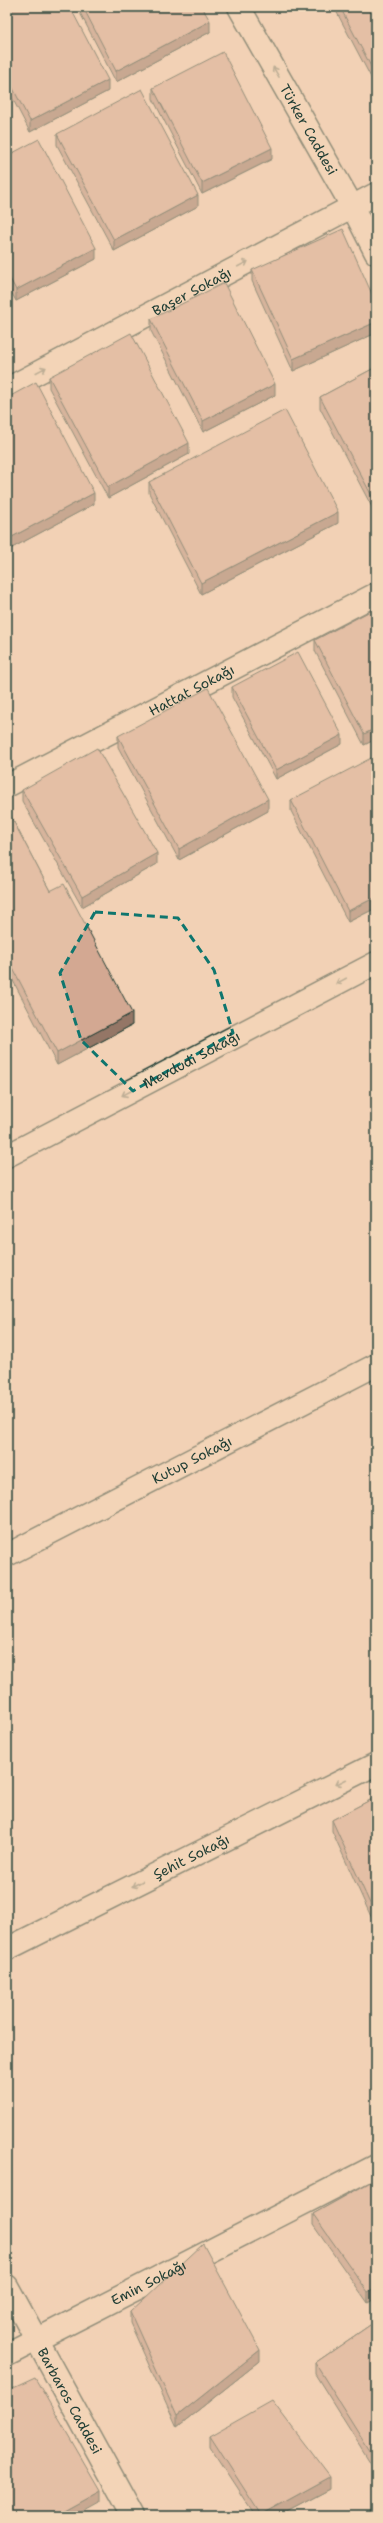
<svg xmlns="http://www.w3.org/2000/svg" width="383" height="2523" font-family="'Shantell Sans',sans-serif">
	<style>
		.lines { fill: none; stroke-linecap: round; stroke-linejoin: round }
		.minor-casing { stroke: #1f3d34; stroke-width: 25 }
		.tertiary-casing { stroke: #1f3d34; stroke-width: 25 }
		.minor { stroke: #f3d8ba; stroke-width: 22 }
		.tertiary { stroke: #f3d8ba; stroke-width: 22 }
		.wall { fill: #b5907e; stroke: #1f3d34 }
		.shaded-wall { fill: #947666; stroke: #1f3d34 }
		.building { fill: #d3a892; stroke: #1f3d34 }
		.oneway { stroke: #7e8370 }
		.marked { fill: none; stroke: #0f766e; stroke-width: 3; stroke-dasharray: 8 5; stroke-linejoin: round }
		.labels { text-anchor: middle; stroke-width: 4; stroke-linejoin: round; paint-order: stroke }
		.street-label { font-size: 14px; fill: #1f3d34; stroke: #f3d8ba }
	</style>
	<rect width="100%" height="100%" fill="#f2d1b5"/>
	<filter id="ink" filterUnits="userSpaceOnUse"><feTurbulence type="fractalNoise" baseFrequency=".025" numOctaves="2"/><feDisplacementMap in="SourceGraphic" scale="8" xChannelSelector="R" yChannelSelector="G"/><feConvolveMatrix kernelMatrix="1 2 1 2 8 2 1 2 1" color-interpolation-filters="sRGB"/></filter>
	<g filter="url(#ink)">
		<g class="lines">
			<g class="minor-casing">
				<g id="minor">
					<path id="s1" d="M7 389 376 194"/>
					<path id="s2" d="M7 786 376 594"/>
					<path id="s3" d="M7 1156 376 963"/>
					<path id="s4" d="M7 1555 376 1365"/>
					<path id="s5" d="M7 1949 376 1764"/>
					<path id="s6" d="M7 2286 133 2516"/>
					<path id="s7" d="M7 2355 376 2166"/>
				</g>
			</g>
			<g class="tertiary-casing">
				<g id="tertiary">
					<path id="s8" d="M239 7 352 206 376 253"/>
				</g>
			</g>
			<use href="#minor" class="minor"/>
			<use href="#tertiary" class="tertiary"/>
		</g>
		<g class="wall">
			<path d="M77 7H202L210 32 116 82Z"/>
			<path d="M334 7H376V87Z"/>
			<path d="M7 10 108 91 30 132 7 88Z"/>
			<path d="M153 88 272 159 202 194 153 99Z"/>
			<path d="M57 134 198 206 114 251 57 145Z"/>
			<path d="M7 156 96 259 16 301 7 284Z"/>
			<path d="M252 270 376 303V333L293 371 252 281Z"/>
			<path d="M151 319 275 395 203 432 151 331Z"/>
			<path d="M376 367 374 511 320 408V397Z"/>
			<path d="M49 377 189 454 108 498 49 388Z"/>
			<path d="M7 398 94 504 10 549 7 543Z"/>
			<path d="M149 482 338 523 201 594 149 493Z"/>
			<path d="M376 608V739L364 745 315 651V640Z"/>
			<path d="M232 687 342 744 276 779 232 697Z"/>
			<path d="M118 736 268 811 179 860 118 747Z"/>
			<path d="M376 759V908L348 922 291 811V800Z"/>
			<path d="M22 790 157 864 82 907 22 801Z"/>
			<path d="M7 809 50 891 132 1025 57 1065 8 971 7 972Z"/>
			<path d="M376 1797V1919L373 1921 332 1831V1820Z"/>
			<path d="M376 2179 368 2303 313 2225V2214Z"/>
			<path d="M130 2312 260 2361 177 2427 130 2323Z"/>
			<path d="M376 2321 372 2465 315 2374V2363Z"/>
			<path d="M210 2436 330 2489 279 2516H255L210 2447Z"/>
		</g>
		<g class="shaded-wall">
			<path d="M210 21V32L116 82V71Z"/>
			<path d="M108 80V91L30 132V121Z"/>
			<path d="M272 148V159L202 194V183Z"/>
			<path d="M198 195V206L114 251V240Z"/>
			<path d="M96 248V259L16 301V290Z"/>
			<path d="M376 322V333L293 371V359Z"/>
			<path d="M275 384V395L203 432V421Z"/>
			<path d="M189 443V454L108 498V487Z"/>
			<path d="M94 493V504L10 549V538Z"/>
			<path d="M376 498V510L374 511V500Z"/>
			<path d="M338 512V523L201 594V583Z"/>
			<path d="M376 728V739L364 745V734Z"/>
			<path d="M342 735V744L276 779V770Z"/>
			<path d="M268 799V811L179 860V849Z"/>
			<path d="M157 853V864L82 907V896Z"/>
			<path d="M376 897V908L348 922V911Z"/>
			<path d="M8 959V971L7 972V960Z"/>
			<path d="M132 1013V1025L57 1065V1053Z"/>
			<path d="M376 1908V1919L373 1921V1910Z"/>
			<path d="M376 2287V2298L368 2303V2292Z"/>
			<path d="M260 2350V2361L177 2427V2416Z"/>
			<path d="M376 2451V2462L372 2465V2454Z"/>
			<path d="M330 2477V2489L279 2516H261V2515Z"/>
			<path d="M100 2490V2501L73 2516H53Z"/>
		</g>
		<g class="building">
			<path d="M12 7H70L108 80 30 121 7 77V10Z"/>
			<path d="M83 7H202L210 21 116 71Z"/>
			<path d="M340 7H376V76Z"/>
			<path d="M223 52 272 148 202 183 153 88Z"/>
			<path d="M142 89 198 195 114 240 57 134Z"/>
			<path d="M39 139 96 248 16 290 7 273V156Z"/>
			<path d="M343 229 376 303V322L293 359 252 270Z"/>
			<path d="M224 283 275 384 203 421 151 319Z"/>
			<path d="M131 333 189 443 108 487 49 377Z"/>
			<path d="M376 367V498L374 500 320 397Z"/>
			<path d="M36 382 94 493 10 538 7 532V398Z"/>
			<path d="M285 410 338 512 201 583 149 482Z"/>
			<path d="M376 608V728L364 734 315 640Z"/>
			<path d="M298 652 342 735 276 770 232 687Z"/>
			<path d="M208 688 268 799 179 849 118 736Z"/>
			<path d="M97 748 157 853 82 896 22 790Z"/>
			<path d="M375 756 376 759V897L348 911 291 800Z"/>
			<path d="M7 809 50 891 64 884 132 1013 57 1053 8 959 7 960Z"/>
			<path d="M376 1797V1908L373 1910 332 1820Z"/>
			<path d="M376 2179V2287L368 2292 313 2214Z"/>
			<path d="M203 2244 260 2350 177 2416 130 2312Z"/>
			<path d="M376 2321V2451L372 2454 315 2363Z"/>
			<path d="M35 2378 100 2490 53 2516H7V2391Z"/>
			<path d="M272 2401 330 2477 261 2515 210 2436Z"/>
		</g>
		<defs><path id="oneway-shaft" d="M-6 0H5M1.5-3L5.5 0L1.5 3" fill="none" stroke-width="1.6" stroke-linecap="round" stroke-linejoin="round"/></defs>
		<g class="oneway">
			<use href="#oneway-shaft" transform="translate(276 72) rotate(-120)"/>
			<use href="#oneway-shaft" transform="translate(243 264) rotate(-28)"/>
			<use href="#oneway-shaft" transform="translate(41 370) rotate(-28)"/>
			<use href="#oneway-shaft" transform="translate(341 981) rotate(152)"/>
			<use href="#oneway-shaft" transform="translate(127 1093) rotate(152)"/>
			<use href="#oneway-shaft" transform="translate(341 1782) rotate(153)"/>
			<use href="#oneway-shaft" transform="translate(137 1884) rotate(153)"/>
		</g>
	</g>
	<path d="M0 0H383V2523H0ZM95 912 178 918 214 970 233 1033 133 1091 81 1040 60 973Z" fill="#f2d1b5" fill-opacity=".55" fill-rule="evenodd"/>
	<path class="marked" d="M95 912 178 918 214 970 233 1033 133 1091 81 1040 60 973Z"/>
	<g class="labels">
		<g class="street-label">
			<text dy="5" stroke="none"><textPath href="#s8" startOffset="141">Türker Caddesi</textPath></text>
			<text dy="5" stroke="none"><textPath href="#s1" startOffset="209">Başer Sokağı</textPath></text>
			<text dy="5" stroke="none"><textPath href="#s2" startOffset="208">Hattat Sokağı</textPath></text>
			<text dy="5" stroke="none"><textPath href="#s3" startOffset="208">Mevdudi Sokağı</textPath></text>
			<text dy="5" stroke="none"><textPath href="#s4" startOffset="208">Kutup Sokağı</textPath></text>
			<text dy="5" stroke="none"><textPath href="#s5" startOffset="206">Şehit Sokağı</textPath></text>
			<text dy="5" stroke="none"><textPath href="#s7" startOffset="159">Emin Sokağı</textPath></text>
			<text dy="5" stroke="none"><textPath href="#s6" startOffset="131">Barbaros Caddesi</textPath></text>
		</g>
	</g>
	<rect width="383" height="2523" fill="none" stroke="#f3d8ba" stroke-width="24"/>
	<rect x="12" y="12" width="359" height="2499" fill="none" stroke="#1f3d34" stroke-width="1.5" filter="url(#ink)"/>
</svg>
